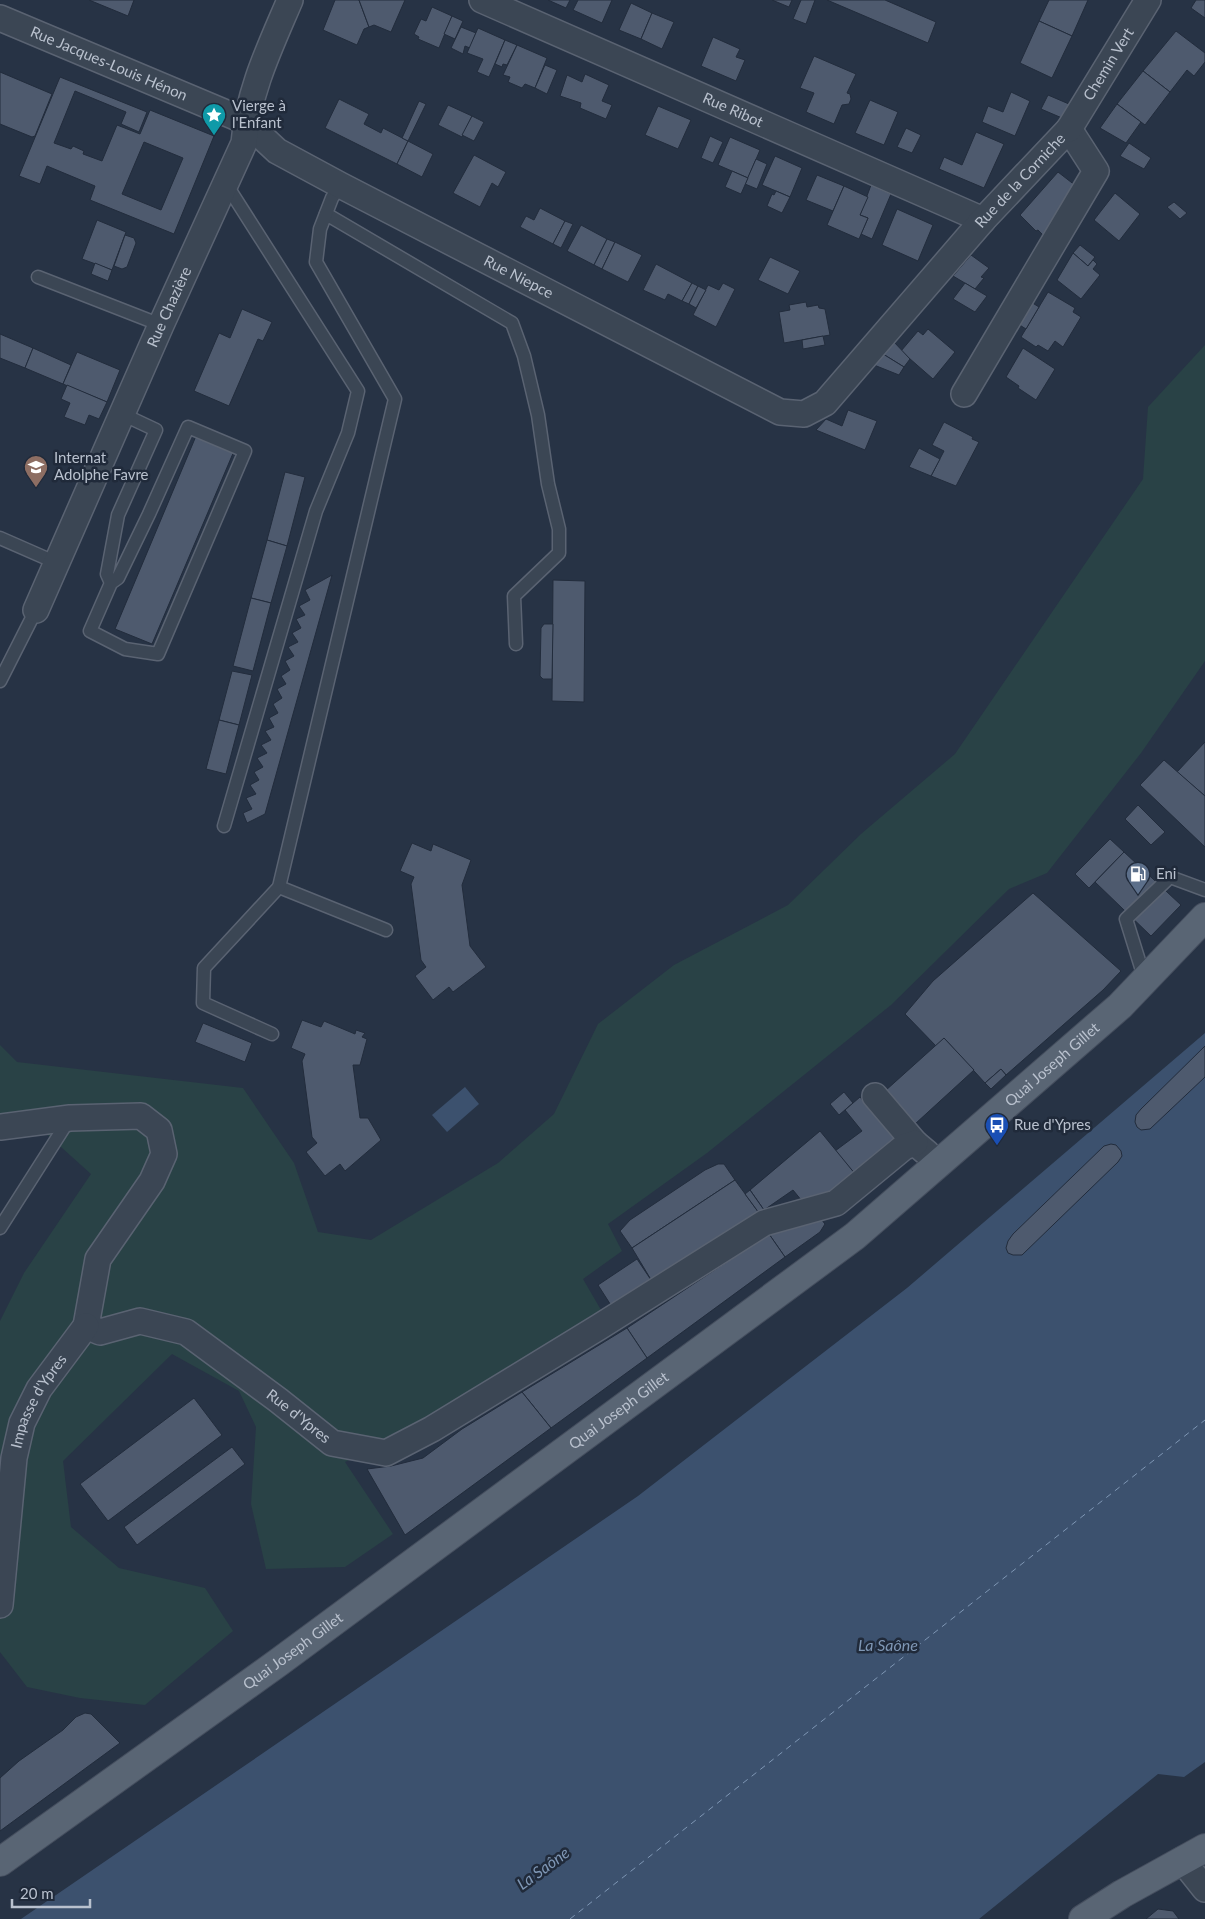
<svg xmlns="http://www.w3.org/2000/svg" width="1205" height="1919" font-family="Lato,sans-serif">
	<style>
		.green { fill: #294246 }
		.water { fill: #3c516e }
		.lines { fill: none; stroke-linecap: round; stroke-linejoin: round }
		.ferry { stroke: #7f97b5; stroke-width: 1; stroke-dasharray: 6 5; stroke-linecap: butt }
		.building { fill: #4e5a6e; stroke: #222c3c; fill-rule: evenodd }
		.service-casing { stroke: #5a6372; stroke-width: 15 }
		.minor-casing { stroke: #5a6372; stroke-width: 28 }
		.primary-casing { stroke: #454e5e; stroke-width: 30 }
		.service { stroke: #3b4654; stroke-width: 12 }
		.minor { stroke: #3b4654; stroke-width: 25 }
		.primary { stroke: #596574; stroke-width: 28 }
		.labels { text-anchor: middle; stroke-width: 5; stroke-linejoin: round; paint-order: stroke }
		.street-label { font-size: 15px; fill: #b9c1ce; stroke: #202a3a }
		.poi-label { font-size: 15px; fill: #b9c1ce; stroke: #202a3a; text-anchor: start }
		.water-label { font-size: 16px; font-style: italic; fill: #7f97b5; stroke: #202a3a }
	</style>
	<rect width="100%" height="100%" fill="#273345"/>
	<path class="green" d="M1205 345V661L1141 753 1047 873 1009 889 891 1005 707 1153 608 1224 622 1251 583 1279 601 1310 393 1438 345 1462 393 1534 345 1567 266 1569 251 1504 256 1427 239 1391 172 1354 63 1461 71 1527 119 1568 205 1588 233 1631 145 1705 80 1698 27 1687 0 1652V1321L24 1273 91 1174 21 1111 0 1114V1045L17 1062 243 1088 294 1163 318 1232 371 1240 498 1163 554 1114 598 1024 674 965 788 905 861 834 955 754 1143 479 1148 407Z"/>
	<g class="water">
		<path d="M1205 1033V1762L1184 1777 1158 1774 979 1919H21L638 1496 907 1288Z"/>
		<path d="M465 1087 479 1104 447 1132 432 1115Z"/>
	</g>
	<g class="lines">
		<path class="ferry" d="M570 1919 1205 1420"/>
	</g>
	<g class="building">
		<path d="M89 0H134L128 16Z"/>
		<path d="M335 0H359L369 27 364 29 357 45 323 30Z"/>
		<path d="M359 0H405L391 32 374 25 369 27Z"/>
		<path d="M548 0H570L566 8Z"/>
		<path d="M578 0H612L602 23 573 10Z"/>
		<path d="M772 0H792L789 7Z"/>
		<path d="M801 0H815L806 24 793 19Z"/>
		<path d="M827 0H885L936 22 928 43Z"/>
		<path d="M1049 0H1088L1072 36 1039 21Z"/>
		<path d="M1196 0H1205V18L1191 8Z"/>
		<path d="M631 3 652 13 641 39 619 30Z"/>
		<path d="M432 7 452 16 439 48 418 39 419 37 414 34 421 19 426 21Z"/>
		<path d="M652 13 674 22 662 49 641 39Z"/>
		<path d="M452 16 463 21 455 39 444 34Z"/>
		<path d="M1039 21 1072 36 1052 78 1020 63Z"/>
		<path d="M461 27 476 33 470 48 465 46 463 54 451 48Z"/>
		<path d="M478 28 505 40 489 77 477 72 483 59 467 53Z"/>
		<path d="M1176 31 1205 53V62L1194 76 1187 70 1170 92 1143 71Z"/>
		<path d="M713 37 740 49 736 57 745 60 736 81 701 66Z"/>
		<path d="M505 40 517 45 507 65 503 64 502 67 495 64Z"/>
		<path d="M517 45 547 58 535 88 525 84 522 88 508 82 510 77 503 75Z"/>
		<path d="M814 56 856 74 847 93 850 94 851 99 849 104 842 105 834 124 806 112 814 93 800 88Z"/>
		<path d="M545 65 557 70 547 94 535 88Z"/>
		<path d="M1143 71 1170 92 1145 125 1117 104Z"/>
		<path d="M0 72 52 94 35 136 32 137 0 124Z"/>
		<path d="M585 74 609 85 602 101 612 105 606 119 580 108 581 103 560 96 567 75 582 82Z"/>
		<path d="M60 77 147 112 139 132 121 124 126 112 75 91 54 143 71 149 73 146 84 151 83 154 102 161 117 125 140 134 150 110 214 136 174 234 90 200 95 186 47 166 40 184 19 176ZM144 142 183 158 161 210 122 194Z"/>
		<path d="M1011 92 1030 101 1015 136 982 122 988 106 1003 112Z"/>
		<path d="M1048 95 1069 104 1062 118 1041 109Z"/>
		<path d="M339 99 369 114 364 124 381 133 383 128 408 141 397 164 325 128Z"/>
		<path d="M870 100 898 112 884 145 855 133Z"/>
		<path d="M419 101 426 104 408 141 402 138Z"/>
		<path d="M1117 104 1141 122 1126 143 1100 128Z"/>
		<path d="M448 105 472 116 462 137 438 125Z"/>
		<path d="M658 106 691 120 678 149 645 135Z"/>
		<path d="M472 116 484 122 474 141 462 135Z"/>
		<path d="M906 128 921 135 912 153 897 147Z"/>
		<path d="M976 132 1004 144 984 188 939 169 944 157 962 165Z"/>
		<path d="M710 136 723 142 713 163 701 158Z"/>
		<path d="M730 137 760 150 748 178 718 165Z"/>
		<path d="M408 141 433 154 422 177 397 164Z"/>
		<path d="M1129 143 1151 158 1144 169 1120 156Z"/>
		<path d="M474 155 506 172 498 187 492 183 480 207 453 193Z"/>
		<path d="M775 156 802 168 790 197 762 185Z"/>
		<path d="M756 159 767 164 757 189 745 184Z"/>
		<path d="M732 171 748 178 741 194 725 187Z"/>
		<path d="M1058 172 1076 186 1044 236 1038 230 1036 231 1020 215Z"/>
		<path d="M817 175 844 186 833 211 806 200Z"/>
		<path d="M871 185 891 194 872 239 861 234 868 218 860 215Z"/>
		<path d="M844 186 868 197 860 215 868 218 859 239 827 225Z"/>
		<path d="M776 191 790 197 782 213 767 206 772 194 774 195Z"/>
		<path d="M1115 193 1140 214 1119 241 1094 220Z"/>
		<path d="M1174 202 1187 213 1180 219 1167 207Z"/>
		<path d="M540 208 565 221 553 244 520 227 526 216 534 220Z"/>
		<path d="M897 209 933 225 918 261 882 245Z"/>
		<path d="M97 220 126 232 112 270 82 259Z"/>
		<path d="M565 221 573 224 561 248 553 244Z"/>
		<path d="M581 225 607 239 594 265 567 251Z"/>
		<path d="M125 235 134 238 136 243 127 267 122 269 114 266Z"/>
		<path d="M607 239 615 242 602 269 594 265Z"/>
		<path d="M615 242 642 255 628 282 602 269Z"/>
		<path d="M1080 245 1095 257 1088 266 1073 253Z"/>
		<path d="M1073 253 1088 266 1093 260 1097 264 1093 269 1100 275 1081 299 1057 280Z"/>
		<path d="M971 255 989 268 981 277 984 278 975 289 953 276Z"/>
		<path d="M770 257 800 271 788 294 758 280Z"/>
		<path d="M95 263 112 270 108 281 91 274Z"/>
		<path d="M656 264 692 283 682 301 668 294 665 300 643 290Z"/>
		<path d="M692 283 698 286 689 304 682 301Z"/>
		<path d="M723 283 735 289 716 327 693 315 708 285 719 290Z"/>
		<path d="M965 283 987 296 975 312 953 299Z"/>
		<path d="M698 286 706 290 696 308 689 304Z"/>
		<path d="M1048 292 1075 308 1073 312 1081 317 1063 347 1055 341 1048 351 1038 345 1036 347 1021 337Z"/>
		<path d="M806 302 807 307 818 305 819 308 825 309 830 335 784 343 779 312 790 310 789 305Z"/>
		<path d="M1031 302 1039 307 1026 329 1018 324Z"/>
		<path d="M242 309 272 322 263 341 258 339 229 406 194 391 219 333 230 338Z"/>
		<path d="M928 329 955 352 933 379 901 351 918 331 923 335Z"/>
		<path d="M0 334 33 348 25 368 0 358Z"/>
		<path d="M823 336 825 345 803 349 802 340Z"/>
		<path d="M894 342 910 359 904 367 883 354Z"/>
		<path d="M33 348 71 365 63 384 25 368Z"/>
		<path d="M1023 348 1055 369 1036 400 1018 388 1019 386 1006 377Z"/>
		<path d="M77 352 120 370 107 402 63 384Z"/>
		<path d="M883 354 904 367 899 375 874 365Z"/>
		<path d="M67 385 107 402 99 419 89 415 85 425 64 417 70 403 61 399Z"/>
		<path d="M848 410 877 421 865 450 816 430 826 419 842 426Z"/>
		<path d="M944 422 973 437 972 439 979 442 956 486 931 476 944 451 932 445Z"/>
		<path d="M196 436 234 451 152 644 115 629Z"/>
		<path d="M919 448 940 459 931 476 909 467Z"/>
		<path d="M285 472 305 477 287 546 267 540Z"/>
		<path d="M267 540 287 546 271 603 251 598Z"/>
		<path d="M332 575 265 814 247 823 243 813 252 809 246 798 256 794 250 785 259 780 254 772 263 767 257 758 267 753 261 745 271 740 265 731 274 727 269 718 278 713 273 704 282 698 277 689 286 684 281 676 290 670 285 661 294 656 288 647 298 642 292 633 301 628 296 619 305 615 299 606 310 600 305 590Z"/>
		<path d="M553 580 585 581 584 702 552 701Z"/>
		<path d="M251 598 271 603 253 671 233 666Z"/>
		<path d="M544 624H553L552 679H543L540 676 541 628Z"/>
		<path d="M232 671 252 675 239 725 219 720Z"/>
		<path d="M219 720 239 725 226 774 206 769Z"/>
		<path d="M1205 742V796L1177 772Z"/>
		<path d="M1164 760 1205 796V847L1140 785Z"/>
		<path d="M1138 805 1165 832 1151 845 1125 819Z"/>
		<path d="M1110 839 1124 852 1089 888 1075 874Z"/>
		<path d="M412 843 431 851 433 844 471 860 462 885 470 946 486 967 453 992 449 987 433 1000 415 976 426 967 421 960 411 884 414 877 400 871Z"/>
		<path d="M1124 852 1181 905 1151 936 1095 882Z"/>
		<path d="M1033 893 1121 971 1103 990 1006 1075 1001 1069 985 1083 944 1038 936 1046 905 1014 933 981Z"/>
		<path d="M302 1020 321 1027 324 1021 355 1034 356 1030 365 1033 362 1037 367 1039 360 1065H353L360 1118H368L381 1140 345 1171 340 1164 325 1176 306 1152 317 1143 312 1137 302 1061 305 1054 291 1048Z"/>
		<path d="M203 1023 252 1043 245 1062 195 1042Z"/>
		<path d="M944 1038 974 1070 915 1124 885 1091Z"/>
		<path d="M1205 1046V1077L1150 1129 1141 1130 1137 1127 1135 1122 1136 1115 1141 1109Z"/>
		<path d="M1001 1069 1006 1075 991 1089 985 1083Z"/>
		<path d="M844 1092 853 1103 839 1115 830 1104Z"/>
		<path d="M860 1097 897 1140 856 1175 835 1151 862 1131 845 1110Z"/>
		<path d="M820 1131 856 1175 835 1192 802 1201 793 1190 764 1210 750 1190Z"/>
		<path d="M1111 1144 1116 1145 1121 1151 1122 1156 1118 1162 1022 1255H1013L1008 1253 1006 1248 1008 1241 1013 1234 1104 1146Z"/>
		<path d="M718 1164H724L735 1180 632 1248 620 1231 630 1220 705 1170Z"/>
		<path d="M735 1180 759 1213 653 1283 632 1248Z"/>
		<path d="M750 1190 764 1210 759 1213 745 1194Z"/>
		<path d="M821 1219 825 1224 820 1232 785 1257 769 1234Z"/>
		<path d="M769 1234 785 1257 647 1358 627 1328Z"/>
		<path d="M637 1259 653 1283 614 1310 598 1285Z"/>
		<path d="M627 1328 647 1358 551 1428 522 1392Z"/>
		<path d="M522 1392 551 1428 405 1535 367 1469 391 1466 423 1458 462 1429Z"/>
		<path d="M194 1398 222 1435 108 1521 80 1484Z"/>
		<path d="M232 1447 245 1464 137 1545 124 1527Z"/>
		<path d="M85 1713 91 1714 120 1743 0 1831V1778L19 1761 63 1730 76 1717Z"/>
		<path d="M1158 1909 1173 1911 1179 1919H1146Z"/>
	</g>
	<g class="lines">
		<g class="service-casing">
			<g id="service">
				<path d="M326 214 512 323 524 356 538 415 548 484 559 529V553L514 596 516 644"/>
				<path d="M38 277 161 325"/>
				<path d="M0 538 57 563"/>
				<path d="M111 583 90 631 125 649 158 654 245 451 188 427 149 514 118 578 111 583 107 574 118 515 156 430 122 414"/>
				<path d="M0 681 36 610"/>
				<path d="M224 826 316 511 348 433 358 391 226 184"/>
				<path d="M279 887 386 930"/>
				<path d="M1145 980 1126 919 1170 877 1205 890"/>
				<path d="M272 1034 203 1003 204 968 279 887 395 399 316 262 320 229 332 198 340 185"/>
				<path d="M0 1228 70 1118"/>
			</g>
		</g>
		<g class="minor-casing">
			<g id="minor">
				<path id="s1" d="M482 0 983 220"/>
				<path id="s2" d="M0 18 245 121 277 151 340 185 780 412 804 414 825 403 983 220 1069 129 1096 171 964 394"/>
				<path id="s3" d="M1069 129 1148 0"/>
				<path id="s4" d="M36 610 161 325 244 143C248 92 270 47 290 0"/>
				<path d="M875 1096 915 1143 927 1153"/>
				<path id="s5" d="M0 1127 70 1118 141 1116 159 1130 164 1154 152 1181 98 1259 86 1326 100 1332 140 1321 186 1332 278 1400 332 1443 386 1453 432 1429 599 1327 764 1223 836 1203 904 1147 915 1143"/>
				<path id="s6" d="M0 1605 14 1458 22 1423 39 1389 86 1326"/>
				<path d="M1182 1860 1205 1889"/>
			</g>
		</g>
		<g class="primary-casing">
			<g id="primary">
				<path id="s7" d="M0 1862 279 1662 855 1236 1120 1006 1205 917"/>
				<path d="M1083 1919 1122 1894 1205 1848"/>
			</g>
		</g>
		<use href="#service" class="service"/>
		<use href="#minor" class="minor"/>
		<use href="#primary" class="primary"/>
	</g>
	<defs>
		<g id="sight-pin" transform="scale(1.25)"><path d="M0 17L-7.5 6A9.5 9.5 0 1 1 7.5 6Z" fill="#0f9aa8" stroke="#202a3a"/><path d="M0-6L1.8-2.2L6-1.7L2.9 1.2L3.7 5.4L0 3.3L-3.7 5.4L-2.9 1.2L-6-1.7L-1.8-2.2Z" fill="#fff"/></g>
		<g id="school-pin" transform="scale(1.25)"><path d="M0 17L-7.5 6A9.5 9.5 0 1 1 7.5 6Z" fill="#8d6e63" stroke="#202a3a"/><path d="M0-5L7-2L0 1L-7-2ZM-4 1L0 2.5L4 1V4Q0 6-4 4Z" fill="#fff"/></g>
		<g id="fuel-pin" transform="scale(1.25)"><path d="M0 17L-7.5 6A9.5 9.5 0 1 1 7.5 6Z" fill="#5c6f8a" stroke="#202a3a"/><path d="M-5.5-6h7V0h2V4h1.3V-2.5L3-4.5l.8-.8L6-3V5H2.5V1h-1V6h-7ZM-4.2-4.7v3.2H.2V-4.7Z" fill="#fff"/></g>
		<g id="bus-pin" transform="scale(1.25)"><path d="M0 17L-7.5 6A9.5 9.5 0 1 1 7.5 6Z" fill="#1a4fb4" stroke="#202a3a"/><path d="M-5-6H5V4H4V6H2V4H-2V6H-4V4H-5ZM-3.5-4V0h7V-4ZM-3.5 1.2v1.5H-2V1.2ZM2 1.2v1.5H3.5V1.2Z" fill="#fff"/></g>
	</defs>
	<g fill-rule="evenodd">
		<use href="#sight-pin" x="214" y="115"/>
		<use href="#school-pin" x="36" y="467"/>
		<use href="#fuel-pin" x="1138" y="874"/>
		<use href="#bus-pin" x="997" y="1125"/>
	</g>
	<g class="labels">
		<g class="street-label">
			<text dy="5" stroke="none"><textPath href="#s2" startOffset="118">Rue Jacques-Louis Hénon</textPath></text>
			<text dy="5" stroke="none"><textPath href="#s3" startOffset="76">Chemin Vert</textPath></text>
			<text dy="5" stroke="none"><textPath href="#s1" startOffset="274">Rue Ribot</textPath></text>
			<text dy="5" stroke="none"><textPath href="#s2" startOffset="1220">Rue de la Corniche</textPath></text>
			<text dy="5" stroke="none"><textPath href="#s2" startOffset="582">Rue Niepce</textPath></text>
			<text dy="5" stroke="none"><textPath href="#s4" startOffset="331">Rue Chazière</textPath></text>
			<text dy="5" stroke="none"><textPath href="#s7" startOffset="1321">Quai Joseph Gillet</textPath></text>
			<text dy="5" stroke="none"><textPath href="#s6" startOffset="210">Impasse d'Ypres</textPath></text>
			<text dy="5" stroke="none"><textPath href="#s7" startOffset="766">Quai Joseph Gillet</textPath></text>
			<text dy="5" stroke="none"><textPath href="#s5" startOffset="626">Rue d'Ypres</textPath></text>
			<text dy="5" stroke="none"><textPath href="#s7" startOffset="361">Quai Joseph Gillet</textPath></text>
		</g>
		<g class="poi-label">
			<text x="232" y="111">Vierge à<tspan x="232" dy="17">l'Enfant</tspan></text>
			<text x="54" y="463">Internat<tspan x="54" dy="17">Adolphe Favre</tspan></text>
			<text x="1156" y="879">Eni</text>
			<text x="1014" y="1130">Rue d'Ypres</text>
		</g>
		<g class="water-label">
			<text x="888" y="1651">La Saône</text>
			<text transform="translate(543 1868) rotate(-36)" y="6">La Saône</text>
		</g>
	</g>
	<path d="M12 1899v8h78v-8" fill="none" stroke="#b9c1ce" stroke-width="2.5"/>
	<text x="20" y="1899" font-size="15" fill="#b9c1ce" stroke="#202a3a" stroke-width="4" paint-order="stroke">20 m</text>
</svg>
